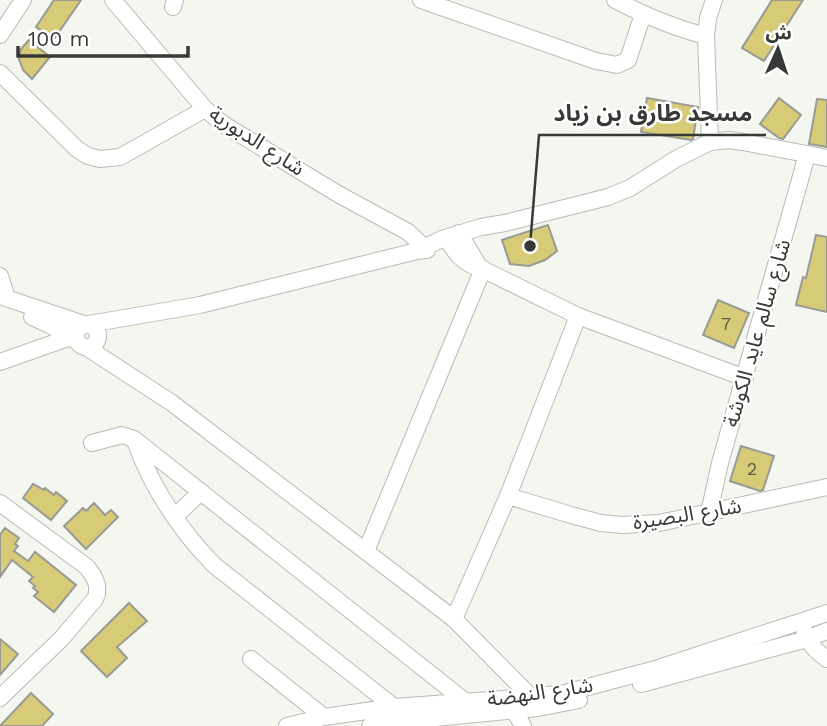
<svg xmlns="http://www.w3.org/2000/svg" width="827" height="726" font-family="'Work Sans','Noto Sans Arabic',sans-serif">
	<style>
		.building { fill: #d8cb77; stroke: #9a9a94; stroke-width: 2 }
		.lines { fill: none; stroke-linecap: round; stroke-linejoin: round }
		.minor-casing { stroke: #b9bbb5; stroke-width: 18 }
		.minor { stroke: #fff; stroke-width: 16 }
		.labels { text-anchor: middle; stroke-width: 5; stroke-linejoin: round; paint-order: stroke }
		.number-label { font-size: 18px; fill: #605e46 }
		.street-label { font-size: 21px; fill: #383936; stroke: #fff }
		.leader { fill: none; stroke: #383936; stroke-width: 2.5 }
		.callout-dot { fill: #383936; stroke: #fff; stroke-width: 2.5 }
		.callout-label { font-size: 23px; text-anchor: middle; font-weight: bold; fill: #383936; stroke: #fff; stroke-width: 5; stroke-linejoin: round; paint-order: stroke }
	</style>
	<rect width="100%" height="100%" fill="#f4f6f0"/>
	<g class="building">
		<path d="M54 0H81L54 39 36 27Z"/>
		<path d="M772 0H803L764 61 742 48Z"/>
		<path d="M29 40 50 57 32 79 23 70 19 59 21 49Z"/>
		<path d="M647 98 698 107 693 139 691 140 641 132Z"/>
		<path d="M779 98 801 115 783 139 779 138 760 124Z"/>
		<path d="M817 99 827 100V147L809 144Z"/>
		<path d="M548 225 557 251 545 260 529 266 510 264 502 240Z"/>
		<path d="M816 235 827 237V312L796 305 803 277 806 278Z"/>
		<path d="M718 300 749 313 734 348 703 335Z"/>
		<path d="M741 446 774 456 763 490 760 491 730 481Z"/>
		<path d="M33 484 44 490 45 488 54 495 56 492 67 501 51 520 23 498Z"/>
		<path d="M94 503 105 515 111 510 118 517 86 549 64 526 83 508 86 511Z"/>
		<path d="M5 528 19 538 15 544 18 546 14 551 28 561 35 552 76 585 54 612 34 596 38 592 33 588 35 586 29 581 33 577 12 560 0 577V535Z"/>
		<path d="M129 603 147 621 117 647 127 658 107 677 81 651Z"/>
		<path d="M0 639 18 654 0 675Z"/>
		<path d="M31 693 53 714 42 726H0Z"/>
	</g>
	<g class="lines">
		<g class="minor-casing">
			<g id="minor">
				<path d="M113 0 205 109 223 124 338 194 408 232 427 250"/>
				<path d="M421 0 596 61 617 65 628 60 643 14"/>
				<path d="M615 0C644 15 674 28 706 36"/>
				<path d="M173 7 175 0"/>
				<path d="M0 35 23 0"/>
				<path d="M0 73 77 149 88 156 100 159 120 157 205 109"/>
				<path d="M710 142 706 36 708 18 714 0"/>
				<path d="M459 233 480 268"/>
				<path d="M446 238C455 252 463 264 480 268L578 316 745 378"/>
				<path d="M417 251 442 239 481 227 505 223 608 197 630 188 676 159 710 142 729 140 743 142 827 158"/>
				<path d="M0 276 7 298"/>
				<path d="M0 296 84 324"/>
				<path d="M32 317 50 325 77 341"/>
				<path d="M89 324 200 305 417 251 425 250"/>
				<circle cx="87" cy="336" r="11"/>
				<path d="M86 347 172 403 454 619 531 697"/>
				<path d="M0 362 71 337"/>
				<path d="M135 441C152 488 180 530 214 565L394 707"/>
				<path d="M92 443 122 435 134 439 466 702"/>
				<path d="M508 496 571 515 601 523 622 525 659 523 827 487"/>
				<path d="M0 503 87 567 94 577 97 585V594L95 599 62 638 0 698"/>
				<path d="M709 513 720 463 807 155"/>
				<path d="M175 516 201 492"/>
				<path d="M366 551 483 269"/>
				<path d="M454 619 508 496 578 316"/>
				<path d="M805 632C808 643 818 653 827 659"/>
				<path d="M251 659 324 717"/>
				<path d="M641 684 807 639 827 631"/>
				<path d="M514 710 523 726"/>
				<path d="M287 726 324 717 394 707 531 697 565 693 652 670 827 613"/>
				<path d="M370 726 404 721 538 708 579 700"/>
			</g>
		</g>
		<use href="#minor" class="minor"/>
	</g>
	<g class="labels">
		<g class="number-label">
			<text x="726" y="330">7</text>
			<text x="752" y="475">2</text>
		</g>
		<g class="street-label">
			<text transform="translate(257 141) rotate(33)" y="7">شارع الدبورية</text>
			<text transform="translate(757 333) rotate(-74)" y="7">شارع سالم عايد الكوشة</text>
			<text transform="translate(687 514) rotate(-9)" y="7">شارع البصيرة</text>
			<text transform="translate(540 692) rotate(-8)" y="7">شارع النهضة</text>
		</g>
	</g>
	<path class="leader" d="M530 246L539 135H766"/>
	<circle class="callout-dot" cx="530" cy="246" r="7"/>
	<g class="callout-label">
		<text x="653" y="121">مسجد طارق بن زياد</text>
	</g>
	<g transform="translate(778 49) rotate(3)" stroke="#ffffff" stroke-width="5" paint-order="stroke">
	<path d="M0-5L12 26L0 18L-12 26Z" fill="#383936"/>
	<text y="-10" font-size="19" font-weight="bold" text-anchor="middle" fill="#383936">ش</text>
	</g>
	<path d="M18 46v10h170v-10" fill="none" stroke="#383936" stroke-width="3.5"/>
	<text x="28" y="46" font-size="21" fill="#383936" stroke="#ffffff" stroke-width="5" paint-order="stroke">100 m</text>
</svg>
